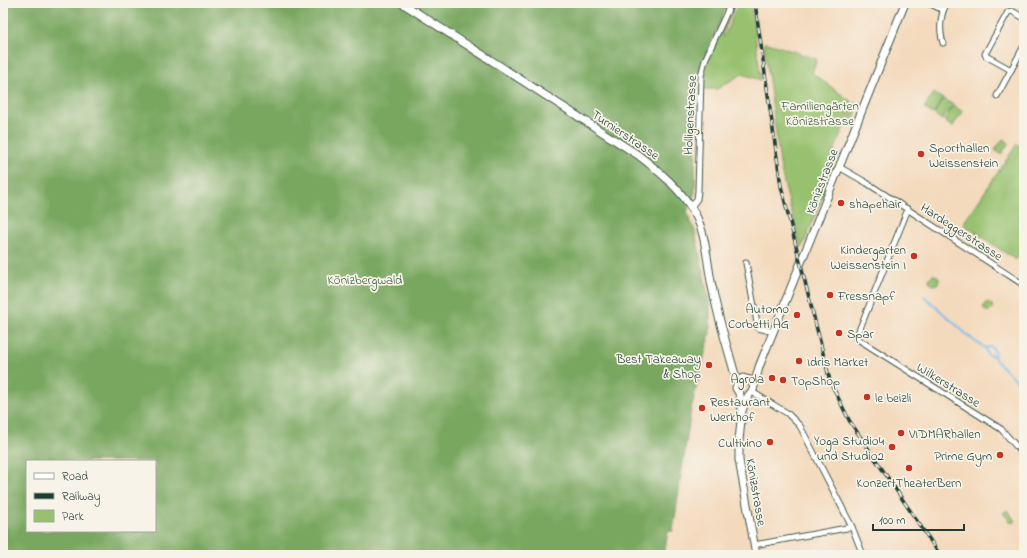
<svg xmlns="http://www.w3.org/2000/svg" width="1027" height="558" font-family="'Indie Flower',sans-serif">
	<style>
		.green { fill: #97c16e; stroke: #5b7f51 }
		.forest { fill: #79a761; stroke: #4c724a; fill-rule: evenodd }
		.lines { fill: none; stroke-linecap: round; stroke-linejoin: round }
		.stream { stroke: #74bdec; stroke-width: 2 }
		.street-casing { stroke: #3f5549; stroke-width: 7 }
		.secondary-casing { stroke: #3f5549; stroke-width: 9 }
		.street { stroke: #fff; stroke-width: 5 }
		.secondary { stroke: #fff; stroke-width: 7 }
		.rail-casing { stroke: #1f3d34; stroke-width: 3.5 }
		.rail { stroke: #f7f3e8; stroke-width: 2; stroke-dasharray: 6; stroke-linecap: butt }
		.poi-dot { fill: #c8321e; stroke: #f7f3e8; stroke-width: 1.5 }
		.labels { text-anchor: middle; stroke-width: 3.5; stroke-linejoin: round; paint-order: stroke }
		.park-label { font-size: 13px; fill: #3d5e42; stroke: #f7f3e8 }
		.street-label { font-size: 13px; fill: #1f3d34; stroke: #f7f3e8 }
		.poi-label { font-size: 13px; fill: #1f3d34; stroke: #f7f3e8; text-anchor: start }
	</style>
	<rect width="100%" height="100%" fill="#f7f3e8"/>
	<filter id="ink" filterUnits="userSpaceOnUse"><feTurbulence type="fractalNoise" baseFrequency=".025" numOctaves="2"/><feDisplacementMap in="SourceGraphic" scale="8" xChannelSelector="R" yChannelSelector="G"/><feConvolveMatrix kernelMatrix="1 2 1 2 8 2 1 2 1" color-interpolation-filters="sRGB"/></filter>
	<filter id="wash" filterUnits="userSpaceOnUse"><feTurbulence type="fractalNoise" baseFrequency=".012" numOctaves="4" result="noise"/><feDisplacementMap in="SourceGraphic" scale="16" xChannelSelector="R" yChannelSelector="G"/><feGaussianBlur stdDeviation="0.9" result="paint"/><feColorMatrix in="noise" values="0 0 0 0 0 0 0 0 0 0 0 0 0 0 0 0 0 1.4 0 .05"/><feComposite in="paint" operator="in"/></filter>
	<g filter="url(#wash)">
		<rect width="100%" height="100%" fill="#f4dabd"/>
		<g class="green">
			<path d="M736 3 722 35 724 36 739 3H751L761 80 742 74 717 89H703L706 66 734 4Z"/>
			<path d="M764 43H768L817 59 812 73 853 103 824 177 826 178 832 164 834 168 802 248 799 241 781 171Z"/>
			<path d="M934 93 943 99 933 114 924 108Z"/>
			<path d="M944 99 953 105 942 120 934 114Z"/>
			<path d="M855 103 859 105 852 123 848 121Z"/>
			<path d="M954 106 963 112 952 127 944 121Z"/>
			<path d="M1003 139 1009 143 1001 154 995 150Z"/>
			<path d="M1017 144 1024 149V249L1016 260 963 224Z"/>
			<circle cx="934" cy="280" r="5"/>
			<circle cx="988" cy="307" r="4.5"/>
			<path d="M1008 510 1015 521 1012 523 1003 513Z"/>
		</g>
		<path class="forest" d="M3 3H728L700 70 697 84 695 193 687 212 695 231 710 306V333L691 409 673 531H668L664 555H3ZM27 461H155V531H27Z"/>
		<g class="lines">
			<g class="stream">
				<path d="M924 296 973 340 985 348 988 355 994 356 996 361 1024 387"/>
				<path d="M985 348 988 347 993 348 995 353 994 356"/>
			</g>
		</g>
	</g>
	<g filter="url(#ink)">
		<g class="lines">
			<g class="street-casing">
				<g id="street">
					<path d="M929 3 943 10"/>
					<path d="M943 43C939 30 940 14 947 3"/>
					<path d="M1011 70 986 56 985 54 1008 12 1012 11 1024 18"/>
					<path d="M997 96 1024 46"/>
					<path d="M839 167 867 183 1024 285"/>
					<path d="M691 207 697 199 698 191 701 76 705 60 731 3"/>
					<path d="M908 209 856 338 1001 429 1024 455"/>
					<path d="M746 263 758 328 774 332"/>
					<path d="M752 392 787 413 800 426 852 527 863 555"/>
					<path d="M754 545 852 527"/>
				</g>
			</g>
			<g class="secondary-casing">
				<g id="secondary">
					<path d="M402 3 638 155C659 171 682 190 695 214 707 236 707 266 713 291 719 322 729 352 737 382"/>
					<path d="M753 385 750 380 743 378 738 381 736 388 740 395 742 410 739 441V460L756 555"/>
					<path d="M742 410 748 396 753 390 759 367 905 3"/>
				</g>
			</g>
			<use href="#street" class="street"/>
			<use href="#secondary" class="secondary"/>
			<g class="rail-casing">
				<path id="rail" d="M755 3 781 186 830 381 849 420 940 555"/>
			</g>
			<use href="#rail" class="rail"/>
		</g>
	</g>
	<g class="poi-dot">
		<circle cx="921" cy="154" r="4"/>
		<circle cx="841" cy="203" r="4"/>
		<circle cx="914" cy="256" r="4"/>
		<circle cx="830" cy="295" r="4"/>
		<circle cx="797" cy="315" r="4"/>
		<circle cx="839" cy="333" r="4"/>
		<circle cx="799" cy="361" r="4"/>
		<circle cx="709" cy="365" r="4"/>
		<circle cx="772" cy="378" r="4"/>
		<circle cx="783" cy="380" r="4"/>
		<circle cx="867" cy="397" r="4"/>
		<circle cx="702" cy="408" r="4"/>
		<circle cx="901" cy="433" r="4"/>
		<circle cx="770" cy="442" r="4"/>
		<circle cx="892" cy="447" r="4"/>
		<circle cx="1000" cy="455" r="4"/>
		<circle cx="909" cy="468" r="4"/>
	</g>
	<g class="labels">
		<g class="park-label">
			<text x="820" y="110">Familiengärten<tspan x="820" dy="15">Könizstrasse</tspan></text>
			<text x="365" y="284">Könizbergwald</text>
		</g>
		<g class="street-label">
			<text transform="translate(689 115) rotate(-87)" y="5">Holligenstrasse</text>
			<text transform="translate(626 134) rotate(34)" y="5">Turnierstrasse</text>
			<text transform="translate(821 181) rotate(-69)" y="5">Könizstrasse</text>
			<text transform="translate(962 231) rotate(33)" y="5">Hardeggerstrasse</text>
			<text transform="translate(949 384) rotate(32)" y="5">Wilkerstrasse</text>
			<text transform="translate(757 492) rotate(80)" y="5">Könizstrasse</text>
		</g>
		<g class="poi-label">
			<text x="929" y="152">Sporthallen<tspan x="929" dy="15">Weissenstein</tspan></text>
			<text x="849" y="208">shapehair</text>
			<text x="906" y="254" text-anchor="end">Kindergarten<tspan x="906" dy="15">Weissenstein I</tspan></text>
			<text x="838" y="300">Fressnapf</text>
			<text x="789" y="313" text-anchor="end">Automo<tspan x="789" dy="15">Corbetti AG</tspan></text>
			<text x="847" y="338">Spar</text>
			<text x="701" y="363" text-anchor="end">Best Takeaway<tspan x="701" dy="15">&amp; Shop</tspan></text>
			<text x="807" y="366">Idris Market</text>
			<text x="764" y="383" text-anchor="end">Agrola</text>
			<text x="791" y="385">TopShop</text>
			<text x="875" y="402">le beizli</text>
			<text x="710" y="406">Restaurant<tspan x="710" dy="15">Werkhof</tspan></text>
			<text x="909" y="438">VIDMARhallen</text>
			<text x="884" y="445" text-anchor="end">Yoga Studio4<tspan x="884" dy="15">und Studio2</tspan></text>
			<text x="762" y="447" text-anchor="end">Cultivino</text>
			<text x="992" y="460" text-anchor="end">Prime Gym</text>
			<text x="909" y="487" text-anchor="middle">KonzertTheaterBern</text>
		</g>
	</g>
	<rect width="1027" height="558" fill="none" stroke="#f7f3e8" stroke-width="16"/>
	<rect x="26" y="460" width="130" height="72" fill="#f7f3e8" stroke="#a1aaa0"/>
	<rect x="34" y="473" width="20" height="6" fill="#ffffff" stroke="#a1aaa0"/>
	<text x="62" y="480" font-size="12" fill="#1f3d34">Road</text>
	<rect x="34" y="493" width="20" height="6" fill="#1f3d34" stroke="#a1aaa0"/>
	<text x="62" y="500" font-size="12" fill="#1f3d34">Railway</text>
	<rect x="34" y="510" width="20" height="12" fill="#97c16e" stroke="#a1aaa0"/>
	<text x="62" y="520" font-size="12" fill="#1f3d34">Park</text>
	<path d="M873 524v6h91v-6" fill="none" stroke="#1f3d34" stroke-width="2"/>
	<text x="879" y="524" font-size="12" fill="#1f3d34" stroke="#f7f3e8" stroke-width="3" paint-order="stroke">100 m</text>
</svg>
